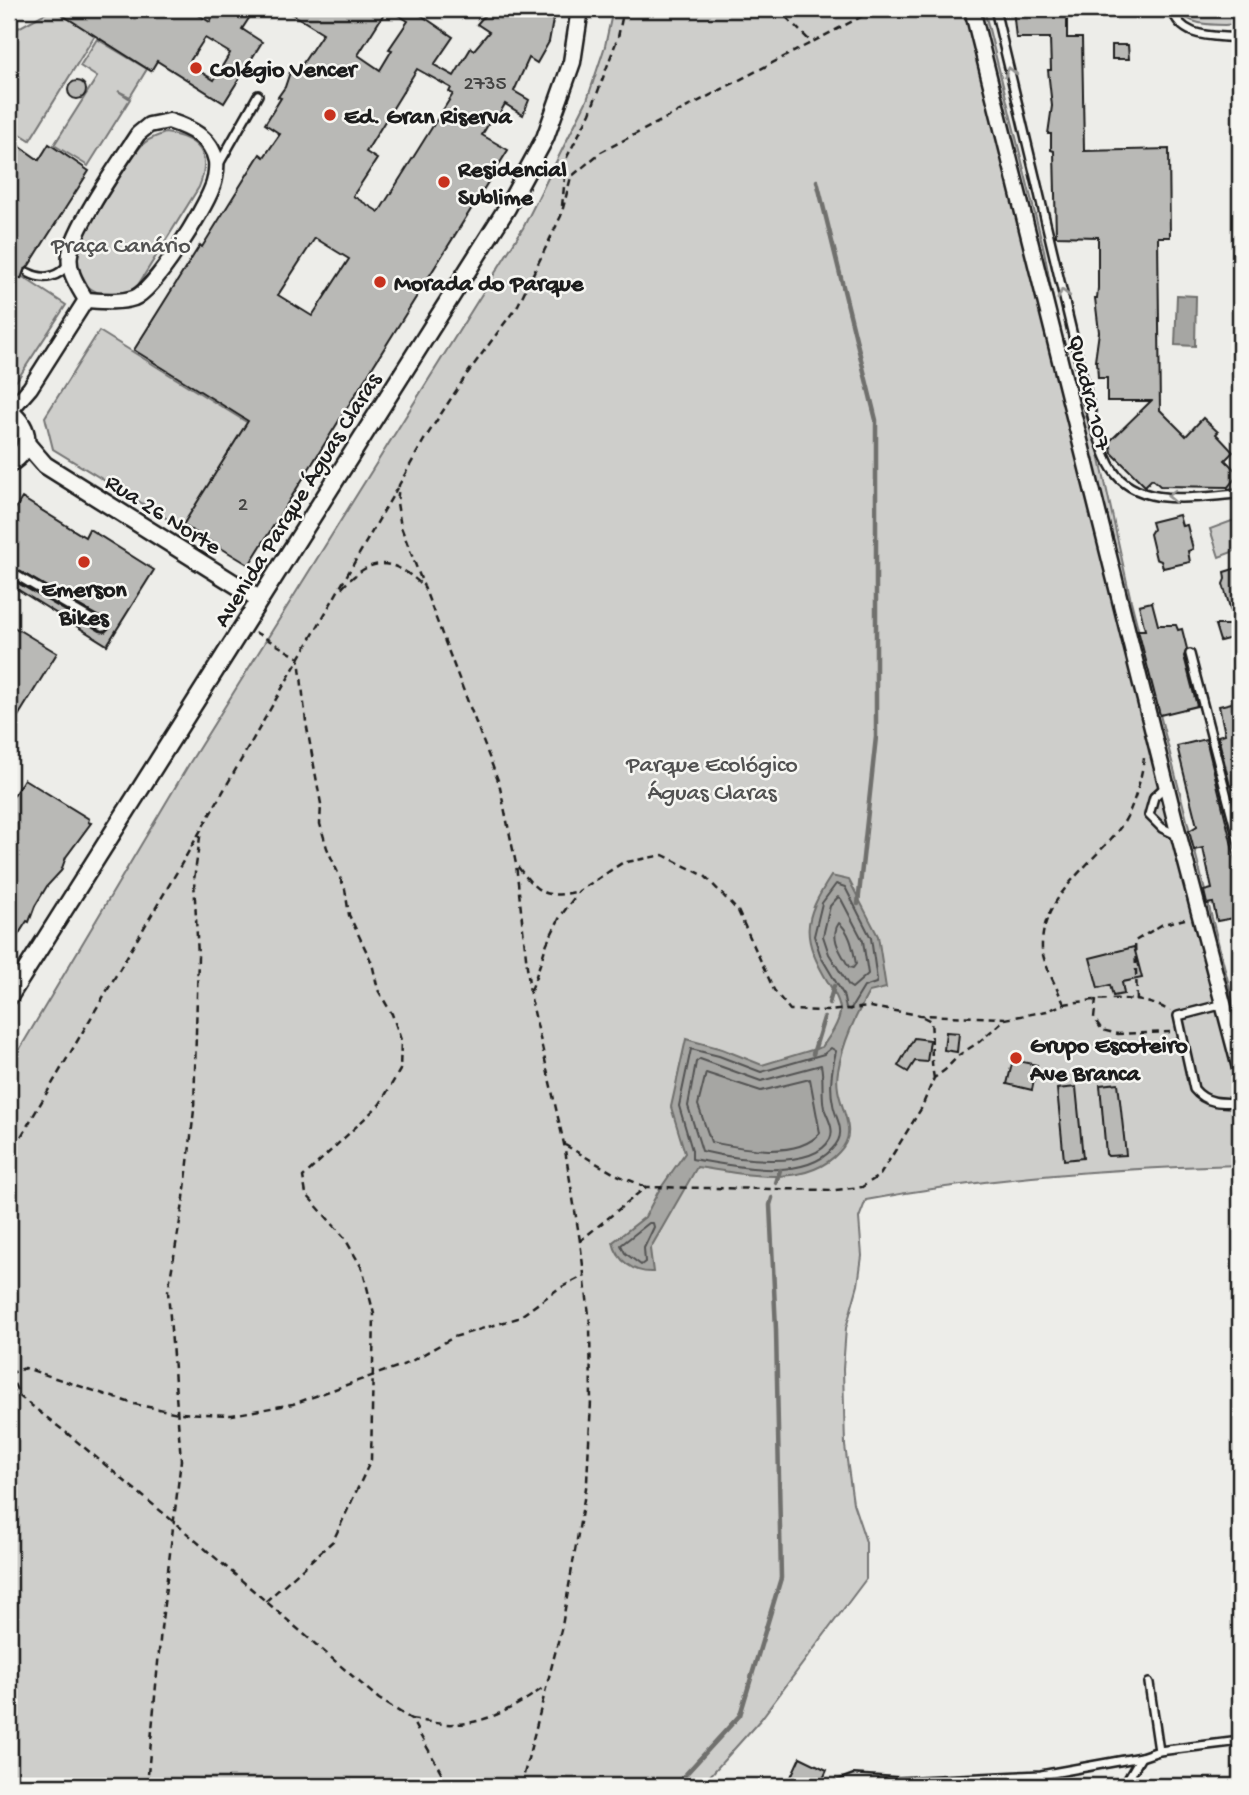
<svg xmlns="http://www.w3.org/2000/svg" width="1249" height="1795" font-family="'Gochi Hand',sans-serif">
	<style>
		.green { fill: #cececb; stroke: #757574; stroke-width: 2 }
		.water { fill: #a6a6a3; stroke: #6f6f6d; stroke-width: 2 }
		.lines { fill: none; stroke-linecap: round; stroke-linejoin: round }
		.shore { stroke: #535352; stroke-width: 2 }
		.stream { stroke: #6f6f6d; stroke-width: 4.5 }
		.building { fill: #b9b9b6; stroke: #1c1c1c; stroke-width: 2; fill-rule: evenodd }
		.service-casing { stroke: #1c1c1c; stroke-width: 12 }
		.minor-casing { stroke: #1c1c1c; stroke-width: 19 }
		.tertiary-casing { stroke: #1c1c1c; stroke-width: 21 }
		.path { stroke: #1c1c1c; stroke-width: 2.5; stroke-dasharray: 7 5; stroke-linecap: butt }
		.service { stroke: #f6f6f2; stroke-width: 7 }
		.minor { stroke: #f6f6f2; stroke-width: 14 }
		.tertiary { stroke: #f6f6f2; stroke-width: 16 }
		.oneway { stroke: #949492 }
		.poi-dot { fill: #c8321e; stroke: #f6f6f2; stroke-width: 2.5 }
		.labels { text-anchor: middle; stroke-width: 5; stroke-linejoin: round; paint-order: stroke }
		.number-label { font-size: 21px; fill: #434342 }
		.poi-label { font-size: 24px; font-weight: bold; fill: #1c1c1c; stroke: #f6f6f2; text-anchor: start }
		.park-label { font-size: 24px; fill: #515151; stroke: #f6f6f2 }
		.street-label { font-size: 24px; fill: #1c1c1c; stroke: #f6f6f2 }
	</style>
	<rect width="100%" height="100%" fill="#edede9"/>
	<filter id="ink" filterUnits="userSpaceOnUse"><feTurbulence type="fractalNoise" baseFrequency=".0143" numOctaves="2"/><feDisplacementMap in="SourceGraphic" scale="14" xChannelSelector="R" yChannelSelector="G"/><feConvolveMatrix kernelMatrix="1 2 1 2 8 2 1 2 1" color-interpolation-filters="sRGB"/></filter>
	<g filter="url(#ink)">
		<g class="green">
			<path d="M53 9 95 35 30 140 9 127V33Z"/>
			<path d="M613 9H984L1044 250 1061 343 1098 450 1131 601 1240 1028V1165C1115 1168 989 1177 866 1200L859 1218 862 1256 858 1285 846 1328 843 1369 845 1446 853 1503 866 1542V1579L761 1719 701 1786H9V1067L189 764 523 228 587 100 605 46Z"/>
			<path d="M1178 9H1240V25C1219 24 1190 29 1178 9Z"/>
			<path d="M97 39 147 69 130 97 118 91 130 99 88 166 54 145 97 77 80 66Z"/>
			<path d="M165 133C200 138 212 154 199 187L138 285C134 288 130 293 125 294 100 302 71 282 75 255 77 242 131 157 142 145 147 139 157 136 165 133Z"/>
			<path d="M9 268 66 305 17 380 9 387Z"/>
			<path d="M99 331 248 423 184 529 53 449 45 417Z"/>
			<path d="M9 421 23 442 9 465Z"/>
			<path d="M1240 518V549L1219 557 1210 529Z"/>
		</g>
		<g class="water">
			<path d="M1177 295 1196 296 1195 346 1175 345Z"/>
			<path d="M831 876 849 880 878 936 886 988 869 992C855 1017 843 1042 838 1071 834 1094 846 1109 848 1128 849 1137 845 1146 839 1152 805 1190 740 1173 697 1167L650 1249 653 1272C634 1273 617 1261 613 1242L645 1217 658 1192 685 1153 671 1107 686 1039 722 1049 762 1065 822 1047C829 1037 838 1025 840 1013 841 1003 834 992 829 984 801 937 802 921 831 876Z"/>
		</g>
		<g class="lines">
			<g class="shore">
				<path d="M836 884 845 887 871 938 877 980 876 983 864 987 850 1010 846 1008 843 994 821 957 814 936 822 903Z"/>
				<path d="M838 897 841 899 863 941 868 974 852 988 849 986 829 954 823 936 830 906Z"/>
				<path d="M839 923C851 933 853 949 856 964L853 968 849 967C841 953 829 937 839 923Z"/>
				<path d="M831 1048 836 1051C832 1069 829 1086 833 1104 834 1113 840 1122 840 1130 841 1138 837 1144 832 1149 802 1183 730 1165 692 1159V1150L679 1106 691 1049 719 1056 761 1072 824 1054Z"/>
				<path d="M700 1059 761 1081 821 1065C824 1078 821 1094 824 1108 827 1117 835 1129 830 1139 813 1172 731 1158 702 1151L688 1106 696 1062Z"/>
				<path d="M706 1073 761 1091 810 1079 820 1133C797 1160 740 1148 711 1142L698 1105Z"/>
				<path d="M649 1223H653L654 1227 644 1248 645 1262 641 1265 625 1253 621 1245Z"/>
			</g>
			<g class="stream">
				<path d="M817 181 876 420V737L858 904"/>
				<path d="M829 1003 834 986"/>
				<path d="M813 1054 824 1018"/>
				<path d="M776 1183 780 1170"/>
				<path d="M675 1786 740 1715 781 1578 776 1329 770 1205 772 1198"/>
			</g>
		</g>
		<g class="building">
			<path d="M53 9H189L210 22 218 9H255L242 29 262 42 224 103 157 61 151 71ZM205 38 230 53 214 80 188 64Z"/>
			<path d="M284 9H387L358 55 380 70 392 50 389 49 408 21 388 9H412L453 37 434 65 454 76 471 48 474 50 489 32 477 24 484 16V9H555L549 42 537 63 529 58 514 91 529 100 523 115 505 104 497 118H492L482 135 508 150 249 565 183 525 248 421 134 350 200 245 202 247 260 154 264 157 280 134 265 124 281 98 278 97 285 87 290 72 295 75 323 33ZM417 69 451 88 449 92 453 94 379 212 353 196 377 159 366 152ZM315 238 349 259 312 316 278 295Z"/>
			<path d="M1013 9H1067V38H1082L1084 151 1169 149 1170 237H1158L1160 410 1186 436 1203 418 1218 432 1216 434 1233 452 1225 460 1239 474 1228 487 1160 486 1152 479 1145 486 1112 453 1110 441 1151 401H1107V378H1098L1097 361H1095L1099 332 1095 298H1097L1098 288V237L1056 236 1054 151 1051 150V134H1048L1052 106 1048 70H1051L1050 38H1016Z"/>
			<path d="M1112 45H1128L1129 59H1112Z"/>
			<circle cx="77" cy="90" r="9"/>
			<path d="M9 139 39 160 49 144 89 171 28 267 24 270 21 279 9 271Z"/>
			<path d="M22 498 85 537 89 529 154 570 107 645 9 584V578L100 631 105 632 109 628 106 621 9 565V505L15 509Z"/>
			<path d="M1179 515 1182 526 1187 525 1193 549 1188 551 1190 562 1163 568 1161 561 1156 559 1150 534 1153 529 1151 522Z"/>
			<path d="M1240 567V636L1220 641 1215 625H1235L1223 584 1225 579 1224 572Z"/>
			<path d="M1152 602 1158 625H1176L1178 630 1182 629 1187 649 1184 656 1197 706 1160 715 1138 630H1145L1139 605Z"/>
			<path d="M9 624 57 653 9 731Z"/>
			<path d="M1240 701V783L1230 786 1218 736 1225 734 1219 706Z"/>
			<path d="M1206 739 1240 878V917L1217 921 1213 903 1207 904 1204 891 1212 889 1203 848 1194 850 1189 831 1197 826 1177 746Z"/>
			<path d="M24 779 89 819 88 822 91 823 66 857 61 871 47 886 35 906 29 922 27 921 9 949V803Z"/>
			<path d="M1134 947 1142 978 1122 982 1124 994 1113 996 1110 985 1098 988 1090 958Z"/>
			<path d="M946 1032 959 1033 957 1052 944 1050Z"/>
			<path d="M914 1038 930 1040 927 1062 915 1061 908 1072 898 1066Z"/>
			<path d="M1013 1060 1037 1065 1032 1090 1007 1084Z"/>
			<path d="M1118 1083 1126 1155 1108 1156 1106 1154 1100 1085Z"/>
			<path d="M1076 1087 1083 1158 1064 1160 1057 1089Z"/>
			<path d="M800 1757 827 1770 820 1786H805L790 1779Z"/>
		</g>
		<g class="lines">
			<g class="service-casing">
				<g id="service">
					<path d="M995 9 1095 428C1100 440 1104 457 1112 469 1138 510 1199 496 1240 494"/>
					<path d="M1172 9C1182 40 1213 35 1240 38"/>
					<path d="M219 164 258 95"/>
					<path d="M29 273C44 281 59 277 68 264"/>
					<path d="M9 571 103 626"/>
					<path d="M1190 654 1240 847"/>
					<path d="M1166 786 1154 797 1149 815 1162 828 1179 836"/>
					<path d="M1239 976H1240"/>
					<path d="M1224 1004 1178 1016 1194 1089C1206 1104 1222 1103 1240 1102"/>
					<path d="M1149 1683 1159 1751"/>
					<path d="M835 1786 854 1779 899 1782 1041 1775 1141 1757"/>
					<path d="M1124 1786 1141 1757 1159 1751 1240 1741"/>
				</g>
			</g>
			<g class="minor-casing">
				<g id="minor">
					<path d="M972 9 1179 836 1240 1068"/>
					<path d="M169 121C190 128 211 137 216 161 217 168 215 182 212 188 204 210 155 290 134 298 119 303 101 301 86 300 78 286 67 271 70 254 74 227 121 160 138 134L149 125Z"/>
					<path d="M9 412 30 388 86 300"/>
				</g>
			</g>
			<g class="tertiary-casing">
				<g id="tertiary">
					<path d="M9 411C30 428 34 449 9 464"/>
					<path d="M26 443 45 465 259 599"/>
					<path d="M9 997 507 208 545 138 572 62 580 9"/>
				</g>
			</g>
			<g class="path">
				<path d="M778 9 811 42"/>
				<path d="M562 206 567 157 590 113 618 37 624 9"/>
				<path d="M342 588C370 557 391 556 422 585"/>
				<path d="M255 632 299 658 306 722 321 804 320 824 327 848 345 889 349 915 372 963 378 990 392 1014 401 1040 400 1070 380 1104 303 1177 306 1194 344 1237 362 1268 374 1314 371 1460 333 1541 265 1602"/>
				<path d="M518 867C539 894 545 899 579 891"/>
				<path d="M531 991 547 943 560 917 579 891 622 863 663 855 705 876 738 911 774 990 790 1010 827 1011 870 1007 920 1015 1005 1018"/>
				<path d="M1096 999 1094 1018 1102 1030 1118 1034 1170 1032"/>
				<path d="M1137 1000 1135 941 1163 924 1185 919"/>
				<path d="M1064 1004C1099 999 1138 993 1170 1011"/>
				<path d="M923 1017 931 1021C933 1041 930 1059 934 1078"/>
				<path d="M565 1145 615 1174 646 1187"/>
				<path d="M9 1157 178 870 397 488"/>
				<path d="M580 1241 564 1144 530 994 516 864 499 783 401 527 397 503 399 485 424 440 467 374 518 305 561 216 571 177 601 152 876 9"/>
				<path d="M9 1373 18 1392"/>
				<path d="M9 1374 25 1368 134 1404 178 1413 232 1415 293 1404 408 1363 454 1337 518 1318 558 1289 585 1275"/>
				<path d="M9 1388 68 1434 174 1522 379 1699 411 1719 449 1786"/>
				<path d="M411 1719C425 1721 441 1725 455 1724 489 1723 519 1705 546 1686"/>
				<path d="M147 1786 161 1629 181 1460 168 1291 184 1198 194 1110 198 956 194 880 201 830"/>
				<path d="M521 1786 562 1626 587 1482 591 1401 590 1323 580 1241 646 1187 835 1190 862 1187 880 1175 921 1109 934 1078 945 1070 959 1055 979 1042 1005 1019 1047 1011 1064 1004C1058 990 1043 963 1042 949 1040 896 1094 864 1122 825 1133 810 1142 776 1144 758"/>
			</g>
			<use href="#service" class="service"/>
			<use href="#minor" class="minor"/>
			<use href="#tertiary" class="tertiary"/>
		</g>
		<defs><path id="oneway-chevron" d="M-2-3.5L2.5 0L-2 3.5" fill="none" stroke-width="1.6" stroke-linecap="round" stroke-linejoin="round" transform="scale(1.75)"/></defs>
		<g class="oneway">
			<use href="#oneway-chevron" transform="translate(1010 72) rotate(-103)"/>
			<use href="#oneway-chevron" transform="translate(1063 294) rotate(-104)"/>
			<use href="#oneway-chevron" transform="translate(1172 496) rotate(-178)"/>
		</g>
	</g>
	<g class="poi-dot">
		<circle cx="196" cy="68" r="7"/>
		<circle cx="330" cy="115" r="7"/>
		<circle cx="444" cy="182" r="7"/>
		<circle cx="380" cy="282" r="7"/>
		<circle cx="84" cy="562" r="7"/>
		<circle cx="1016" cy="1058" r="7"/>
	</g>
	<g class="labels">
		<g class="number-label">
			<text x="485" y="89">2735</text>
			<text x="243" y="510">2</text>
		</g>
		<g class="poi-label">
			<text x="210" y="76">Colégio Vencer</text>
			<text x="344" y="123">Ed. Gran Riserva</text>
			<text x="458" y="176">Residencial<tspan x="458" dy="28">Sublime</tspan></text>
			<text x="394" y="290">Morada do Parque</text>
			<text x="84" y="596" text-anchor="middle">Emerson<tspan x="84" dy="28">Bikes</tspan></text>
			<text x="1030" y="1052">Grupo Escoteiro<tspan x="1030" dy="28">Ave Branca</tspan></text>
		</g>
		<g class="park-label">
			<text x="121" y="252">Praça Canário</text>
			<text x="712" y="771">Parque Ecológico<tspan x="712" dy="28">Águas Claras</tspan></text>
		</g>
		<g class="street-label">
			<text transform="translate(1091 392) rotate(76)" y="8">Quadra 107</text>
			<text transform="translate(296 499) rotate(-58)" y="8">Avenida Parque Águas Claras</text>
			<text transform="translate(164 513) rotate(32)" y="8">Rua 26 Norte</text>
		</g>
	</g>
	<rect width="1249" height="1795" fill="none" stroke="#f6f6f2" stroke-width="35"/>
	<rect x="18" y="18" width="1214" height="1760" fill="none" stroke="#1c1c1c" stroke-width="2.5" filter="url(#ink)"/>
</svg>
